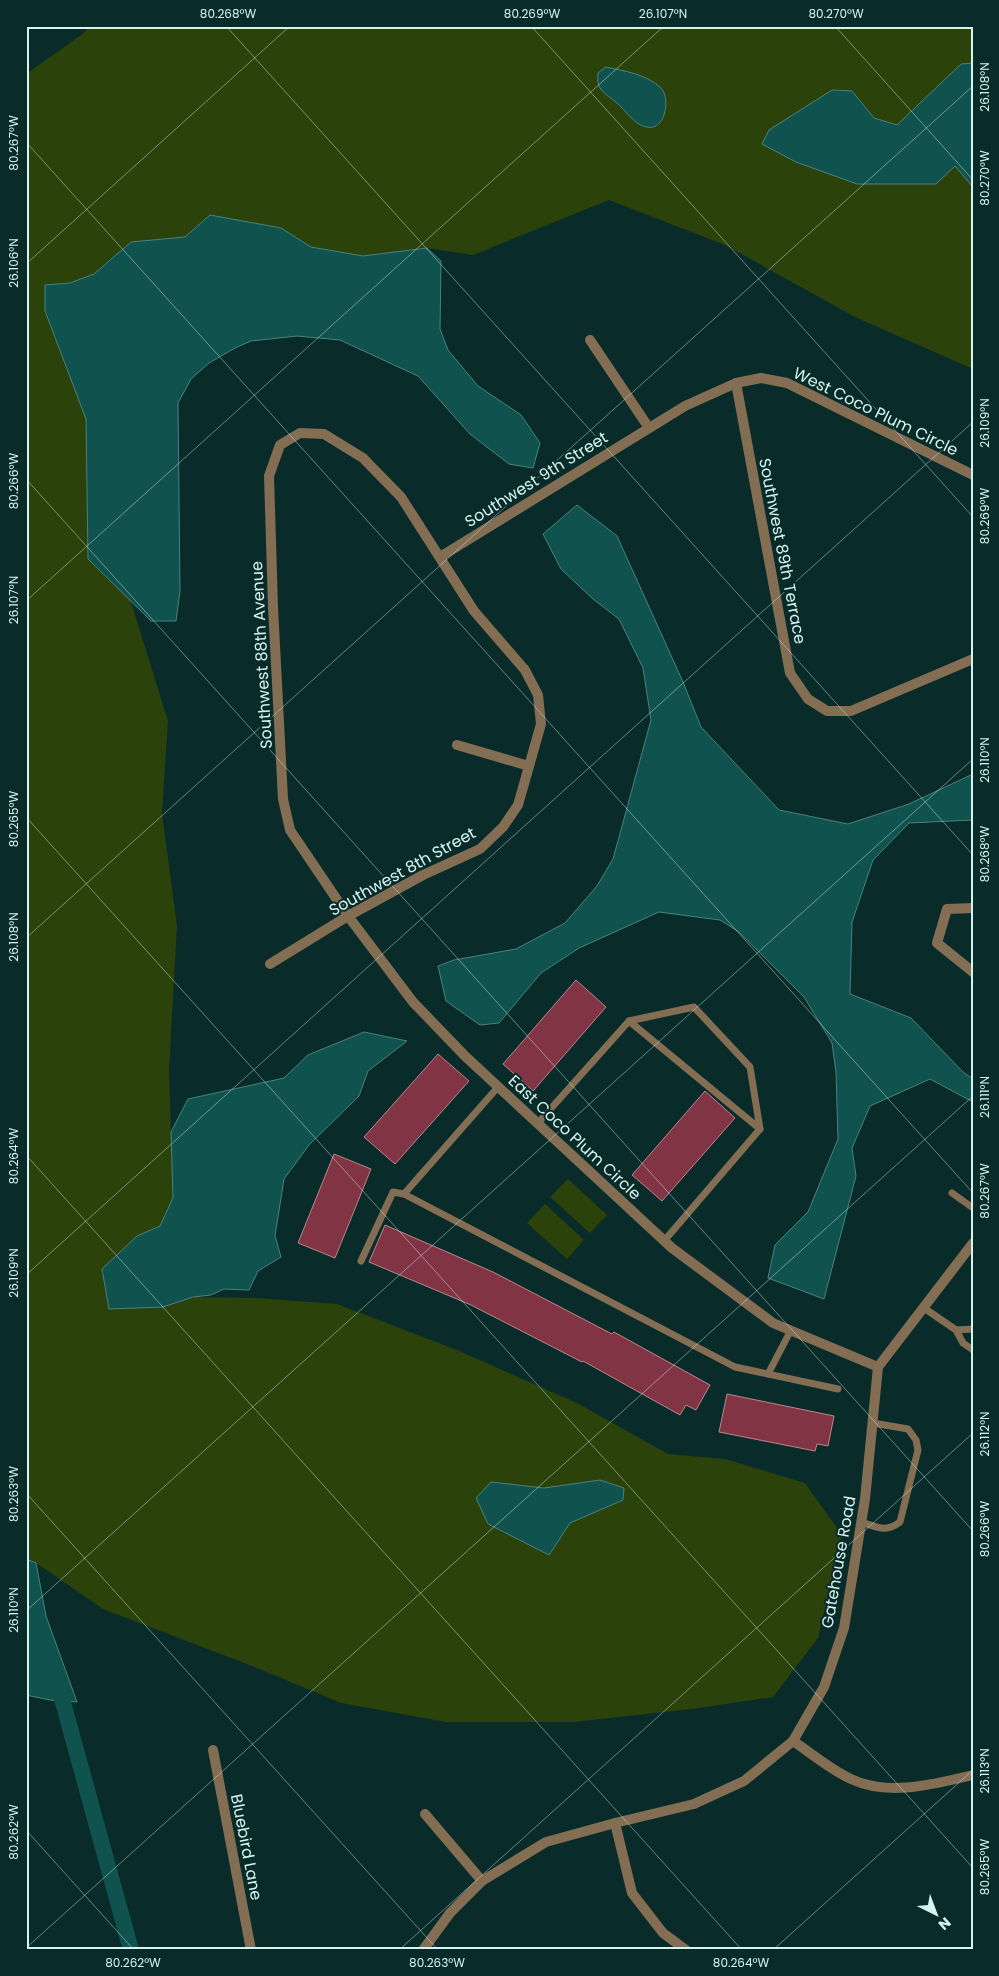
<svg xmlns="http://www.w3.org/2000/svg" width="999" height="1976" font-family="Poppins,sans-serif">
	<style>
		.green { fill: #2b430b }
		.water { fill: #0f524e; stroke: #4a827f }
		.lines { fill: none; stroke-linecap: round; stroke-linejoin: round }
		.canal { stroke: #0f524e; stroke-width: 16 }
		.building { fill: #813544; stroke: #ba868d }
		.lane { stroke: #836d53; stroke-width: 7 }
		.street { stroke: #836d53; stroke-width: 10 }
		.ticks { fill: none; stroke: #d5f3f1; stroke-width: 1; stroke-opacity: 0.45 }
		.labels { text-anchor: middle; stroke-width: 4; stroke-linejoin: round; paint-order: stroke }
		.street-label { font-size: 16px; fill: #d5f3f1; stroke: #092b29 }
		.neatline { fill: none; stroke: #d5f3f1; stroke-width: 2 }
		.ticks-label { font-size: 12px; text-anchor: middle; fill: #d5f3f1 }
	</style>
	<rect width="100%" height="100%" fill="#092b29"/>
	<g class="green">
		<path d="M90 26H973V369L855 317 725 245 609 200 473 255 427 248 363 256 311 247 281 228 210 215 185 237 131 242 94 274 70 283 45 285V312L86 419 88 559 130 599 168 721 162 813 177 926 169 1070 173 1198 160 1226 137 1236 163 1307 193 1297 257 1298 337 1304 457 1350 577 1403 668 1454 725 1459 805 1483 842 1535 818 1638 773 1697 692 1709 573 1722H446L341 1703 257 1668 103 1609 36 1563 26 1559V74L84 33Z"/>
		<path d="M568 1179 607 1215 590 1233 550 1197Z"/>
		<path d="M545 1204 584 1240 567 1259 527 1223Z"/>
	</g>
	<g class="water">
		<path d="M973 63V187L955 166 936 184H857L796 162 762 144 769 130 832 90 852 91 874 118 897 125 961 64Z"/>
		<path d="M606 67C624 71 646 74 660 87 672 98 665 132 646 127 635 125 625 110 617 103 604 92 596 91 598 73Z"/>
		<path d="M210 215 281 228 311 247 363 256 427 248 441 261 440 329 448 350 478 386 521 415 540 443 533 468 509 464 470 434 418 376 340 340 297 336 251 341 235 348 209 363 191 379 178 403 180 591 176 621H151L88 559 86 419 45 311V285L70 283 94 274 131 242 185 237Z"/>
		<path d="M577 505 617 536 683 682 701 727 779 810 848 824 909 804 973 774V820L909 823 873 860 852 922 850 994 911 1018 963 1072 973 1079V1102L930 1079 870 1106 852 1148 856 1176 824 1299 768 1278 775 1245 808 1212 838 1139 836 1072 832 1043 804 997 739 932 720 920 659 912 579 948 541 973 499 1023 480 1025 446 1001 438 966 454 960 516 949 565 923 597 886 613 859 651 720 643 668 619 619 593 599 561 569 543 534Z"/>
		<path d="M364 1032 407 1041 368 1071 359 1096 309 1145 284 1179 275 1236 281 1257 258 1271 249 1290 224 1289 211 1295 193 1297 163 1307 109 1309 102 1269 137 1236 160 1226 173 1198 171 1132 188 1099 284 1078 308 1055Z"/>
		<path d="M600 1480 624 1488 623 1500 570 1523 549 1555 488 1524 476 1498 491 1482 544 1488Z"/>
		<path d="M26 1559 36 1563 46 1616 77 1702 50 1700 26 1695Z"/>
	</g>
	<g class="lines">
		<path class="canal" d="M26 1652 56 1677 131 1950"/>
	</g>
	<g class="building">
		<path d="M576 980 606 1007 533 1091 503 1064Z"/>
		<path d="M438 1054 469 1081 395 1164 364 1137Z"/>
		<path d="M705 1091 735 1118 662 1201 632 1175Z"/>
		<path d="M334 1154 371 1169 335 1258 298 1243Z"/>
		<path d="M385 1225 493 1272 612 1334 614 1332 710 1385 696 1410 686 1405 680 1415 583 1361 582 1362 471 1305 369 1262Z"/>
		<path d="M727 1394 834 1416 828 1446 817 1444 815 1451 719 1432Z"/>
	</g>
	<g class="lines">
		<g class="lane">
			<path d="M629 1021 760 1129"/>
			<path d="M538 1123 629 1021 694 1007 750 1067 760 1129 664 1241"/>
			<path d="M952 1193 973 1208"/>
			<path d="M404 1194 735 1367 838 1389"/>
			<path d="M361 1261 393 1192 404 1194 498 1087"/>
			<path d="M924 1308 956 1330 963 1343 973 1350"/>
			<path d="M956 1330 973 1329"/>
			<path d="M768 1374 791 1330"/>
			<path d="M861 1522C877 1527 886 1533 900 1522L918 1450 916 1440 908 1429 873 1423"/>
		</g>
		<g class="street">
			<path d="M590 340 649 428"/>
			<path d="M736 383 790 673 808 699 827 711H851L973 659"/>
			<path d="M440 557 685 406 736 383 761 378 787 383 973 475"/>
			<path d="M457 745 529 766"/>
			<path d="M973 908 947 909 937 943 973 972"/>
			<path d="M270 964 348 916 423 875 480 849 503 827 518 805 541 724 538 695 525 670 474 611 401 497 363 458 324 434 300 433 280 445 269 476 273 607 283 799 290 830 348 916 413 1002 465 1056 672 1248 773 1323 878 1367"/>
			<path d="M793 1741C811 1753 831 1770 851 1779 889 1797 934 1784 973 1775"/>
			<path d="M213 1750 251 1950"/>
			<path d="M425 1814 482 1881"/>
			<path d="M615 1823 632 1893 663 1933 686 1950"/>
			<path d="M423 1950 450 1913 482 1881 546 1842 615 1823 694 1804 744 1781 793 1741 824 1687 844 1628 865 1499 878 1367 973 1243"/>
		</g>
	</g>
	<path class="ticks" d="M226 26 973 855M531 26 973 517M835 26 973 180M26 142 973 1193M26 264 290 26M26 479 973 1531M26 601 664 26M26 817 973 1868M26 938 973 86M26 1155 742 1950M26 1275 973 422M26 1493 438 1950M26 1611 973 759M26 1830 134 1950M26 1948 973 1096M399 1950 973 1433M773 1950 973 1770"/>
	<g class="labels">
		<g class="street-label">
			<text transform="translate(876 411) rotate(26)" y="6">West Coco Plum Circle</text>
			<text transform="translate(536 479) rotate(-32)" y="6">Southwest 9th Street</text>
			<text transform="translate(783 551) rotate(79)" y="6">Southwest 89th Terrace</text>
			<text transform="translate(261 655) rotate(-93)" y="6">Southwest 88th Avenue</text>
			<text transform="translate(402 871) rotate(-29)" y="6">Southwest 8th Street</text>
			<text transform="translate(575 1137) rotate(43)" y="6">East Coco Plum Circle</text>
			<text transform="translate(838 1562) rotate(-80)" y="6">Gatehouse Road</text>
			<text transform="translate(247 1847) rotate(79)" y="6">Bluebird Lane</text>
		</g>
	</g>
	<rect width="999" height="1976" fill="none" stroke="#092b29" stroke-width="55"/>
	<g transform="translate(936 1914) rotate(138)" stroke="#092b29" stroke-width="4" paint-order="stroke">
	<path d="M0-4L9 19L0 12L-9 19Z" fill="#d5f3f1"/>
	<text y="-8" font-size="14" font-weight="bold" text-anchor="middle" fill="#d5f3f1">N</text>
	</g>
	<rect x="28" y="28" width="944" height="1920" class="neatline"/>
	<g class="ticks-label">
		<text x="228" y="18">80.268°W</text>
		<text x="532" y="18">80.269°W</text>
		<text x="663" y="18">26.107°N</text>
		<text x="836" y="18">80.270°W</text>
		<text transform="translate(985 87) rotate(-90)" y="4">26.108°N</text>
		<text transform="translate(14 143) rotate(-90)" y="4">80.267°W</text>
		<text transform="translate(985 178) rotate(-90)" y="4">80.270°W</text>
		<text transform="translate(14 263) rotate(-90)" y="4">26.106°N</text>
		<text transform="translate(985 423) rotate(-90)" y="4">26.109°N</text>
		<text transform="translate(14 481) rotate(-90)" y="4">80.266°W</text>
		<text transform="translate(985 516) rotate(-90)" y="4">80.269°W</text>
		<text transform="translate(14 600) rotate(-90)" y="4">26.107°N</text>
		<text transform="translate(985 760) rotate(-90)" y="4">26.110°N</text>
		<text transform="translate(14 819) rotate(-90)" y="4">80.265°W</text>
		<text transform="translate(985 854) rotate(-90)" y="4">80.268°W</text>
		<text transform="translate(14 937) rotate(-90)" y="4">26.108°N</text>
		<text transform="translate(985 1097) rotate(-90)" y="4">26.111°N</text>
		<text transform="translate(14 1156) rotate(-90)" y="4">80.264°W</text>
		<text transform="translate(985 1191) rotate(-90)" y="4">80.267°W</text>
		<text transform="translate(14 1273) rotate(-90)" y="4">26.109°N</text>
		<text transform="translate(985 1434) rotate(-90)" y="4">26.112°N</text>
		<text transform="translate(14 1494) rotate(-90)" y="4">80.263°W</text>
		<text transform="translate(985 1529) rotate(-90)" y="4">80.266°W</text>
		<text transform="translate(14 1610) rotate(-90)" y="4">26.110°N</text>
		<text transform="translate(985 1771) rotate(-90)" y="4">26.113°N</text>
		<text transform="translate(14 1832) rotate(-90)" y="4">80.262°W</text>
		<text transform="translate(985 1867) rotate(-90)" y="4">80.265°W</text>
		<text x="133" y="1967">80.262°W</text>
		<text x="437" y="1967">80.263°W</text>
		<text x="741" y="1967">80.264°W</text>
	</g>
</svg>
